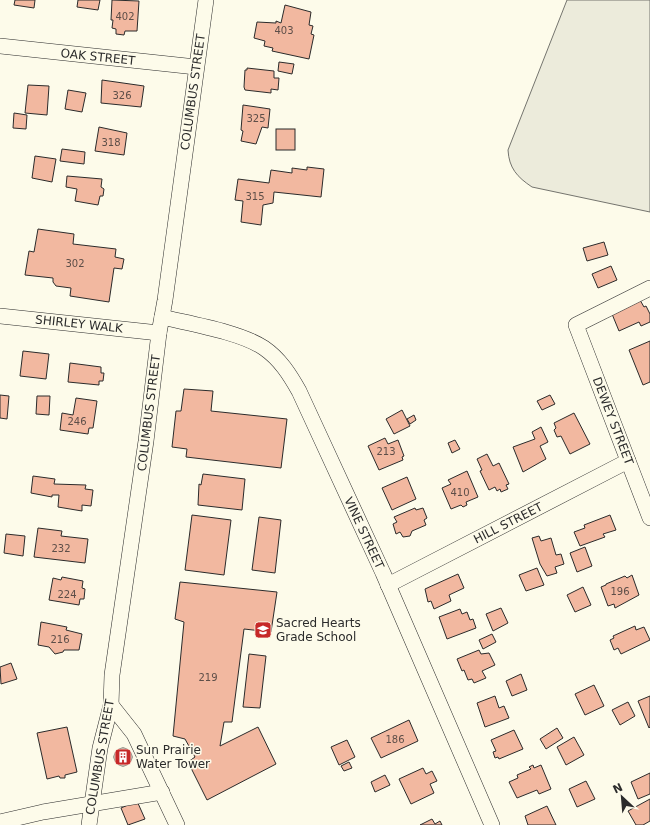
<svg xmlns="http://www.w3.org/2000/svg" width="650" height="825" font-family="'DejaVu Sans',sans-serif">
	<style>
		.green { fill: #ecebdb; stroke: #74746e }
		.building { fill: #f2b8a0; stroke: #2b2b2b }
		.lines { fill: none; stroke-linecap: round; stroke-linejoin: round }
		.minor-casing { stroke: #2b2b2b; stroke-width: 16 }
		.minor { stroke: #fdfbea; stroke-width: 15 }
		.labels { text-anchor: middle; stroke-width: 3; stroke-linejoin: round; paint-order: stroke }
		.number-label { font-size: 10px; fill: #5d4e48 }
		.street-label { font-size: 12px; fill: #2b2b2b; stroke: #fdfbea }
		.poi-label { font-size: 12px; fill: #2b2b2b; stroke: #fdfbea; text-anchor: start }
	</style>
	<rect width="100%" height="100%" fill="#fdfbea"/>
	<path class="green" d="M567 0H650V212L532 187C517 177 509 168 508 150Z"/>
	<g class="building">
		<path d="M15 0H35L34 8 14 5Z"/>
		<path d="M78 0H100L98 10 77 7Z"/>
		<path d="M112 0 139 1 137 31H125L124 35 116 34V29L112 28 113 20H111Z"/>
		<path d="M285 5 311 12 309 25 313 26 311 34 314 35 309 59 272 51 273 48 264 46 265 41 254 38 257 22 276 23V21L281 23Z"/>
		<path d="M279 62 294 64 292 74 278 71Z"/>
		<path d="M247 68 274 71V78H279L278 90 271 89V93L245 90 244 87 245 70H247Z"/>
		<path d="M102 80 144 86 141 107 101 103Z"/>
		<path d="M28 85 49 86 47 115 25 113Z"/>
		<path d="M68 90 86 93 82 112 65 109Z"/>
		<path d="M243 105 270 109 268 128 262 127 256 144 241 141 243 131 241 130Z"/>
		<path d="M14 113 27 115 26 129 13 128Z"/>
		<path d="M99 127 127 133 124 155 95 151Z"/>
		<rect x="276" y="129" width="19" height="21"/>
		<path d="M62 149 85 152 84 164 60 161Z"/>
		<path d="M35 156 56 159 52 182 32 178Z"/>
		<path d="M307 167 324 169 321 197 274 192 273 203 263 205 261 225 241 222 243 201 235 200 238 179 269 183 271 170 292 173V168L307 170Z"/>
		<path d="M67 176 102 179 101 187 104 189 103 196H100L98 205 75 201 77 189 66 187Z"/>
		<path d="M38 229 74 234 73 244 116 249 115 257 124 259 122 269 114 268 109 302 70 296 71 288 56 286 53 282V278L25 275 29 251 34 252Z"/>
		<path d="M604 242 608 255 587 261 583 248Z"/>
		<path d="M611 266 617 280 598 288 592 274Z"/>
		<path d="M640 300 644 307 646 306 650 314V322L641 326 639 322 619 331 612 314Z"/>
		<path d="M650 341V382L643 385 629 350Z"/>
		<path d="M23 351 49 354 46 379 20 376Z"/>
		<path d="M70 363 101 367V373H104L103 381H99V385L68 382Z"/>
		<path d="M184 389 213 391 211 411 287 419 281 468 186 457 187 449 172 447 176 411H181Z"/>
		<path d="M0 395 9 396 7 419 0 418Z"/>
		<path d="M550 395 555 404 542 410 537 401Z"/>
		<path d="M37 396H50L49 415 36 414Z"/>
		<path d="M76 398 97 401 93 428H89L88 434 60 430 62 413 73 415Z"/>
		<path d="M402 410 410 426 394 434 386 419Z"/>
		<path d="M574 413 590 444 570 454 561 436 557 437 554 430 556 428 554 423Z"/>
		<path d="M414 415 416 420 410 424 407 419Z"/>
		<path d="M541 427 548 442 540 446 546 459 523 472 513 447 535 439 532 432Z"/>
		<path d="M385 438 388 444 398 440 404 456 402 457 403 460 379 470 368 446Z"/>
		<path d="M455 440 460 449 452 453 448 443Z"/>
		<path d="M487 454 493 466 499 463 509 484 506 485 508 489 501 492 500 489 497 491 495 487 489 490 480 471 482 470 477 459Z"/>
		<path d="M467 471 478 497 466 502 467 505 463 507 461 505 451 509 442 488 451 484 448 480Z"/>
		<path d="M203 474 245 479 242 510 198 505 199 484 201 485Z"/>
		<path d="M33 476 55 479 54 484 86 485 85 489 93 490 91 506 82 505V511L58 507 59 495H52V497L31 493Z"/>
		<path d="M407 477 416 499 392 510 382 488Z"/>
		<path d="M415 508 416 510 423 508 427 518 424 520 426 525 412 531 410 536 403 537 400 532 396 534 393 524 397 522 394 517Z"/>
		<path d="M192 515 231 520 224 575 185 570Z"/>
		<path d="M610 515 616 530 603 534 605 537 580 546 574 532 585 528 584 525Z"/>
		<path d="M259 517 281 520 275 573 252 570Z"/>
		<path d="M38 528 62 531 61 536 88 539 85 563 34 557Z"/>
		<path d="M6 534 25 536 23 556 4 553Z"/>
		<path d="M539 536 541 541 551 538 556 555 561 554 564 564 555 567 557 573 547 576 540 564 532 538Z"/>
		<path d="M585 547 592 566 577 572 570 553Z"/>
		<path d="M537 568 544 585 526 591 519 575Z"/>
		<path d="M458 574 464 588 449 595 451 601 434 609 431 601 428 602 425 589Z"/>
		<path d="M632 575 639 595 615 608 614 604 608 606 601 587 606 585V584L625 576 627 578Z"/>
		<path d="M62 577 83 581 82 588 85 589 84 599H80L79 605 49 600 53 578 61 580Z"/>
		<path d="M180 582 277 592 271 632 244 629 232 722H224L220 746 258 727 276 764 207 800 188 762 195 757 185 739 173 736 184 622 175 619Z"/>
		<path d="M583 587 591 605 575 612 567 595Z"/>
		<path d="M501 608 508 623 493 631 486 614Z"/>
		<path d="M460 609 462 614 467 612 470 620 473 619 476 628 447 639 439 617Z"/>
		<path d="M41 622 67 627 66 630 82 634 79 650H64L63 652 55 654 49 647 38 645Z"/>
		<path d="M635 626 636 630 644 627 650 640 621 654 618 648 614 650 610 640 614 638 613 636Z"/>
		<path d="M492 634 496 642 483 649 479 640Z"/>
		<path d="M479 650 481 654 489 653 495 665 482 671 486 678 474 683 472 679 468 680 464 670 462 671 457 659Z"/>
		<path d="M249 654 266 656 260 708 243 707Z"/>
		<path d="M11 663 17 679 1 684 0 667Z"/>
		<path d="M521 674 527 690 512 696 506 681Z"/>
		<path d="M594 685 604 706 585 715 575 694Z"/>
		<path d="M495 696 499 708 504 706 509 718 485 727 477 703Z"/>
		<path d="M650 696V727L649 728 638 701Z"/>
		<path d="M628 702 635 716 620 725 612 710Z"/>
		<path d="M409 720 418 741 381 758 371 738Z"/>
		<path d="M67 727 77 772 65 775V778H60L59 776 47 779 37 733Z"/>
		<path d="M557 728 563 738 546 749 540 739Z"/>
		<path d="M514 730 523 749 499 759 498 757 495 758 493 752 496 751 491 740Z"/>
		<path d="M574 737 584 755 566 765 557 747Z"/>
		<path d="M347 740 355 757 339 765 331 747Z"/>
		<circle cx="123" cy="757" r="9"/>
		<path d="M349 762 352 768 344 771 341 766Z"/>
		<path d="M533 765 534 768 541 765 551 789 539 794 537 790 517 798 509 782 518 778 517 775 531 769 529 767Z"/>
		<path d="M423 768 426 774 432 771 437 781 430 784 434 793 411 804 399 779Z"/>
		<path d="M650 773V794L638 799 631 782Z"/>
		<path d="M385 775 390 785 375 792 371 782Z"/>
		<path d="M586 781 595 799 577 807 569 789Z"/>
		<path d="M650 799V821L643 825H636L628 811Z"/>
		<path d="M137 801 145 819 128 825 121 808Z"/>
		<path d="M547 806 556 825H528L525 816Z"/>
		<path d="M432 819 435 824 440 821 442 825H420Z"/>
	</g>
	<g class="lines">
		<g class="minor-casing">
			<g id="minor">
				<path d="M0 46 196 67"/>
				<path d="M650 288 576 325 650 518"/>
				<path d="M0 316 159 333"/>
				<path d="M162 317C191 324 240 332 264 348 280 359 290 375 299 391L383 573 492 825"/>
				<path d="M388 585 628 461"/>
				<path d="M111 705 134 734 177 825"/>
				<path d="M0 822 43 812 162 792"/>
				<path d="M89 825 100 748 111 705 112 675 146 441 159 333 165 300 206 0"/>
			</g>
		</g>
		<use href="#minor" class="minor"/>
	</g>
	<defs>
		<g id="school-square" transform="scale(0.9)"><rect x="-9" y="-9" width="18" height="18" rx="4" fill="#c62828" stroke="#fdfbea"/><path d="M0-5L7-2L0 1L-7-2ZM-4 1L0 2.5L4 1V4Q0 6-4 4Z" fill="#fff"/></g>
		<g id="building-square" transform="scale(0.9)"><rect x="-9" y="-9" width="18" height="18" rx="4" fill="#c62828" stroke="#fdfbea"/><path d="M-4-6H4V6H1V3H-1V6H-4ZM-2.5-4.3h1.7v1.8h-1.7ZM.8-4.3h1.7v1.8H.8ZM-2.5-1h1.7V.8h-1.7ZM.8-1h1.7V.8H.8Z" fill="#fff"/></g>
	</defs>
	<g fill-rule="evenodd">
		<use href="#school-square" x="263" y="630"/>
		<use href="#building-square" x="123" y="757"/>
	</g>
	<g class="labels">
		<g class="number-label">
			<text x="125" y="20">402</text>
			<text x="284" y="34">403</text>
			<text x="122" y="99">326</text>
			<text x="256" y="122">325</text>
			<text x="111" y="146">318</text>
			<text x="255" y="200">315</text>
			<text x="75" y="267">302</text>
			<text x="77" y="425">246</text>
			<text x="386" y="455">213</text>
			<text x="460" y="496">410</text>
			<text x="61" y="552">232</text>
			<text x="620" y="595">196</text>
			<text x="67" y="598">224</text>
			<text x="60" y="643">216</text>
			<text x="208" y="681">219</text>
			<text x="395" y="743">186</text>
		</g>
		<g class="street-label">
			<text transform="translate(98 57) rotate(6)" y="4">OAK STREET</text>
			<text transform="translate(193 92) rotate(-82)" y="4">COLUMBUS STREET</text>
			<text transform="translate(79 324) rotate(6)" y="4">SHIRLEY WALK</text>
			<text transform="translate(149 413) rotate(-83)" y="4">COLUMBUS STREET</text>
			<text transform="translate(613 421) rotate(69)" y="4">DEWEY STREET</text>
			<text transform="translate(508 523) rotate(-27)" y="4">HILL STREET</text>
			<text transform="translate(364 533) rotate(65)" y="4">VINE STREET</text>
			<text transform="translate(100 757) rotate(-80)" y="4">COLUMBUS STREET</text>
		</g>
		<g class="poi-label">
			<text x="276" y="627">Sacred Hearts<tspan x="276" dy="14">Grade School</tspan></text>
			<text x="136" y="754">Sun Prairie<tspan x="136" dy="14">Water Tower</tspan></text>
		</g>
	</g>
	<g transform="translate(622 797) rotate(334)" stroke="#fdfbea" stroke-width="3" paint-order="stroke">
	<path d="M0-3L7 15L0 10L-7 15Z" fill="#2b2b2b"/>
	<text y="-6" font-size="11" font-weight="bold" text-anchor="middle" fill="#2b2b2b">N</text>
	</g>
</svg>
